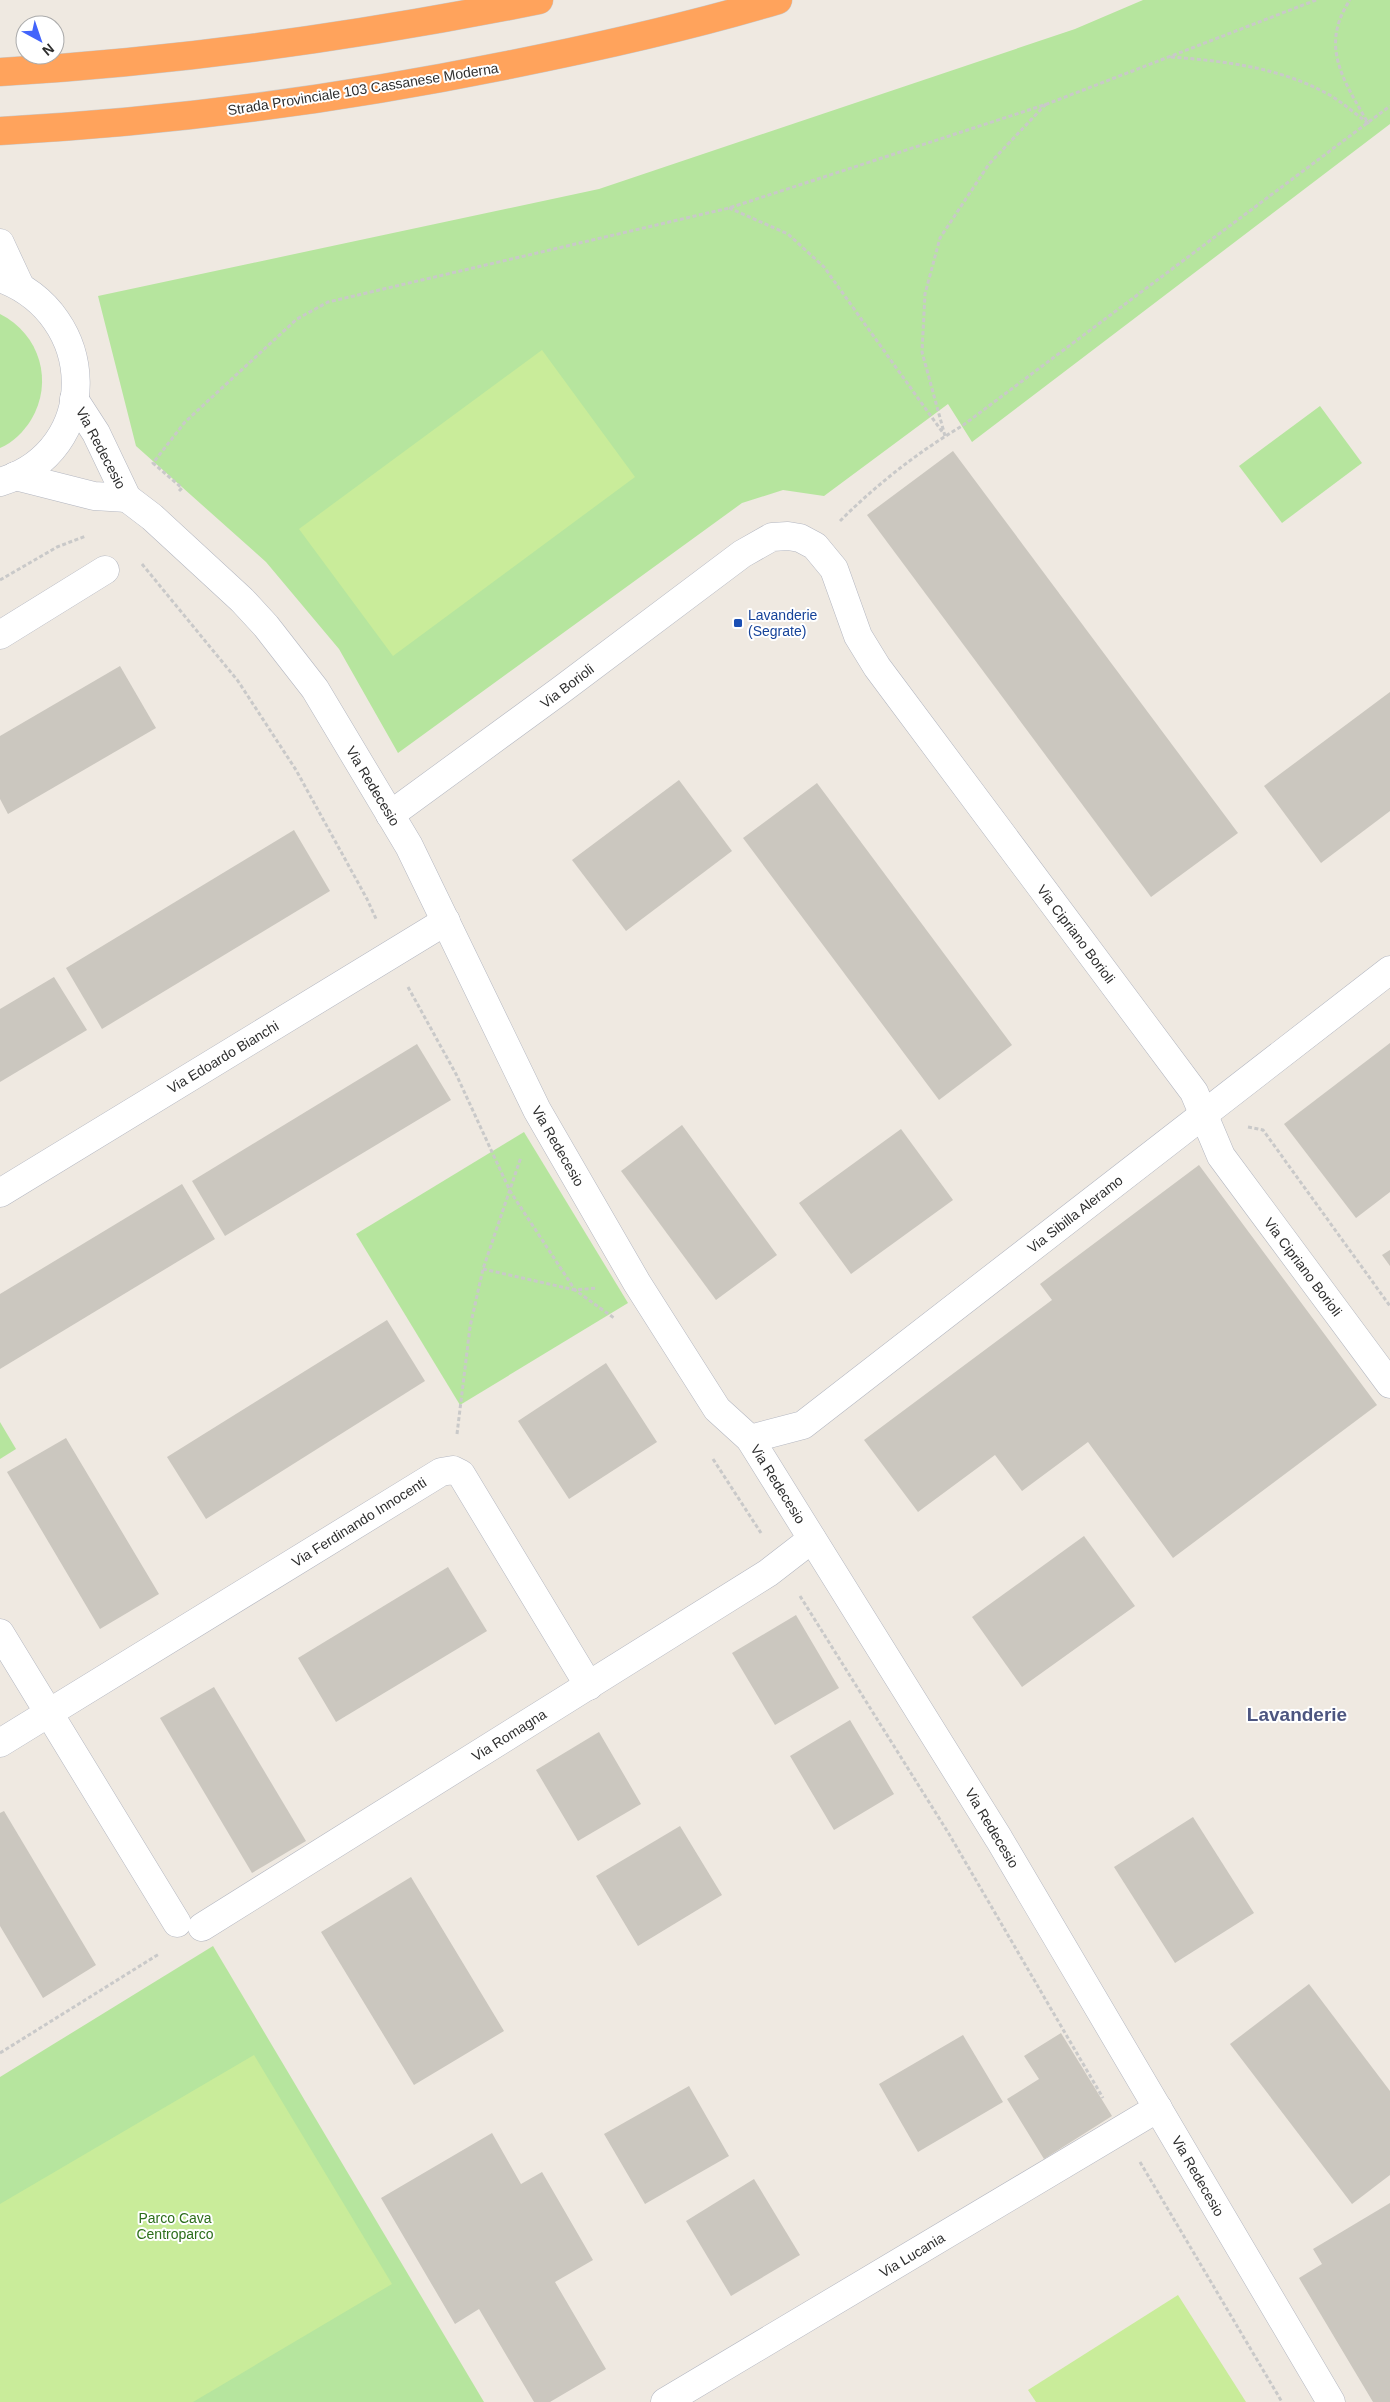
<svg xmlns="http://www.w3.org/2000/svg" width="1390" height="2402" font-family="Helvetica,sans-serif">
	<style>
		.green { fill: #b6e59e }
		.pitch { fill: #c9ec9a }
		.building { fill: #cbc7bf }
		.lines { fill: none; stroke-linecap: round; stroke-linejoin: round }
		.street-casing { stroke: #b4b7c1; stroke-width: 29 }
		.secondary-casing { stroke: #b4b7c1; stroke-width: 29 }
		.highway-casing { stroke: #c9c9c9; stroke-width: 29 }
		.path { stroke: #c9c9c9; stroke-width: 3; stroke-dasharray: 4 2.5; stroke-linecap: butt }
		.street { stroke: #fff; stroke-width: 28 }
		.secondary { stroke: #fff; stroke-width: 28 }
		.highway { stroke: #ffa35c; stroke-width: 28 }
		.transit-dot { fill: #1a4fb4; stroke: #fff; stroke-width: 2 }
		.labels { text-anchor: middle; stroke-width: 4; stroke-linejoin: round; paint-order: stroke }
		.street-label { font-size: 14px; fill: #2e2e2e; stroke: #fff }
		.transit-label { font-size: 14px; fill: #164399; stroke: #fff; text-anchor: start }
		.park-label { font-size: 14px; fill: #2c6e1b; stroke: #fff }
		.district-label { font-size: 19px; font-weight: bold; fill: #4d5680; stroke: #fff }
	</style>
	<rect width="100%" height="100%" fill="#efe9e1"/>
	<g class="green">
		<path d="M1143 0H1390V124L972 442 948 404 824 496 783 490 742 503 398 753 339 649 266 562 136 446 98 296 599 189 1075 29Z"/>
		<path d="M0 314C40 334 54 382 31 420 24 431 13 443 0 448Z"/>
		<path d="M1320 406 1362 463 1282 523 1239 466Z"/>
		<path d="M524 1132 628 1303 460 1405 356 1234Z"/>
		<path d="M0 1422 16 1449 0 1459Z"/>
		<path d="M213 1946 484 2402H0V2077Z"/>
	</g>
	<g class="pitch">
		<path d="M542 350 635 477 393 656 299 529Z"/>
		<path d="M254 2055 392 2284 193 2402H0V2204Z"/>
		<path d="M1178 2295 1246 2402H1036L1028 2390Z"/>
	</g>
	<g class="building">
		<path d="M953 451 1238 833 1151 897 867 515Z"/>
		<path d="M120 666 156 728 8 814 0 799V736Z"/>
		<path d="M1390 692V811L1321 863 1264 786Z"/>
		<path d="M679 780 732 851 626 931 572 860Z"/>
		<path d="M817 783 1012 1045 939 1100 743 838Z"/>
		<path d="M294 830 330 891 102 1029 66 968Z"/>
		<path d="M54 977 87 1030 0 1082V1009Z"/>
		<path d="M1390 1043V1192L1356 1218 1284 1124Z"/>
		<path d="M417 1044 451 1100 225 1236 192 1181Z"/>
		<path d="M682 1125 777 1255 716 1300 621 1171Z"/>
		<path d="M901 1129 953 1200 851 1274 799 1203Z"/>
		<path d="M1199 1165 1377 1405 1173 1558 1088 1442 1022 1491 995 1455 918 1512 864 1440 1052 1300 1040 1284Z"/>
		<path d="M182 1184 215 1239 0 1369V1294Z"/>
		<path d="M1390 1250V1266L1382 1255Z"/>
		<path d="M387 1320 425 1381 206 1519 167 1457Z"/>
		<path d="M606 1363 657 1442 569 1499 518 1421Z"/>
		<path d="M66 1438 159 1594 100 1629 7 1472Z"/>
		<path d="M1084 1536 1135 1606 1022 1687 972 1617Z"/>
		<path d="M448 1567 487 1631 336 1722 298 1658Z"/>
		<path d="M796 1615 839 1688 775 1725 732 1653Z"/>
		<path d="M214 1687 306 1841 252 1873 160 1718Z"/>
		<path d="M850 1720 894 1794 834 1830 790 1756Z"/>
		<path d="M599 1732 641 1804 578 1841 536 1770Z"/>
		<path d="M4 1811 96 1965 43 1998 0 1926V1813Z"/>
		<path d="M1193 1817 1254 1913 1175 1963 1114 1867Z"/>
		<path d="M680 1826 722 1895 638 1946 596 1876Z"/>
		<path d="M411 1877 504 2031 414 2085 321 1932Z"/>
		<path d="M1309 1984 1390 2091V2175L1352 2204 1230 2044Z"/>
		<path d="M1061 2033 1112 2116 1044 2159 1007 2099 1039 2079 1024 2056Z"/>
		<path d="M963 2035 1003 2102 918 2152 879 2084Z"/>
		<path d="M689 2086 729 2156 645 2204 604 2134Z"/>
		<path d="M492 2133 521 2184 542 2172 593 2260 555 2282 606 2369 550 2402H534L479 2309 455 2324 381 2198Z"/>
		<path d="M754 2179 800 2255 731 2296 686 2221Z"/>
		<path d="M1390 2203V2402H1373L1299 2278 1322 2264 1313 2249Z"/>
	</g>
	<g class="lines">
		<g class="street-casing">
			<g id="street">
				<path d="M74 399 96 433 127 498 152 517 242 600 266 626 315 689 409 846 537 1110 637 1283 717 1409 750 1439 999 1839 1331 2402"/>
				<path d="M15 476 94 496 127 498"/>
				<path d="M0 635 105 570"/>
				<path d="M390 815 561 690 742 554 772 537 788 536 800 538 815 546 834 569 858 636 877 667 1194 1092 1221 1156 1390 1384"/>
				<path d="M0 1193 446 921"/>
				<path d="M750 1439 803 1425 1390 970"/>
				<path d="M0 1633 177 1923"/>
				<path d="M0 1743 441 1472 453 1470 461 1474 589 1686"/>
				<path d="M202 1927 768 1573 812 1539"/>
				<path d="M665 2402 1158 2108"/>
			</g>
		</g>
		<g class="secondary-casing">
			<g id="secondary">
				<path d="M0 243 20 286"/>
				<path d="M0 278C99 314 103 451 0 482"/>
			</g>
		</g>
		<g class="highway-casing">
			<g id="highway">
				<path d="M0 72C182 61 360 36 539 0"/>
				<path d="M0 131C171 122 340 99 508 65 598 47 689 27 778 0"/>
			</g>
		</g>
		<g class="path">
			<path d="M1171 57C1223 61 1277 67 1324 92 1340 100 1354 113 1368 123 1344 81 1319 46 1350 0"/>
			<path d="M729 208 788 234 824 267 943 433"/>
			<path d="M945 436 922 352 925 294 940 238 989 164 1046 104"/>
			<path d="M179 491 182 488 153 463 185 422 286 329 297 319 328 302 729 208 1047 104 1316 0"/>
			<path d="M840 521C876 485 918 452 962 426L1390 106"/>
			<path d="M142 564 238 681 296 770 367 899 377 921"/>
			<path d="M0 580 57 547 86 536"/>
			<path d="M408 987 456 1074 510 1191 575 1290 614 1318"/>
			<path d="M1248 1127 1263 1130 1390 1306"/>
			<path d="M483 1269 575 1290 597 1288"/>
			<path d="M457 1434 470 1327 483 1269 521 1157"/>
			<path d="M713 1459 761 1533"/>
			<path d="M800 1596 949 1834 1103 2098"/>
			<path d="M0 2053 159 1954"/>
			<path d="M1140 2162 1282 2402"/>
		</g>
		<use href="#street" class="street"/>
		<use href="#secondary" class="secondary"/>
		<use href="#highway" class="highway"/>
	</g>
	<rect class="transit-dot" x="733" y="618" width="10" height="10" rx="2.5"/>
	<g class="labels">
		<g class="street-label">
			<text transform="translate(363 89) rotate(-9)" y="5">Strada Provinciale 103 Cassanese Moderna</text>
			<text transform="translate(101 448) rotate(62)" y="5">Via Redecesio</text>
			<text transform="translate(567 686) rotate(-37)" y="5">Via Borioli</text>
			<text transform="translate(373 786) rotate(59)" y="5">Via Redecesio</text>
			<text transform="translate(1076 934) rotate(53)" y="5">Via Cipriano Borioli</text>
			<text transform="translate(223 1057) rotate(-31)" y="5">Via Edoardo Bianchi</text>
			<text transform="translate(558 1146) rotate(60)" y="5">Via Redecesio</text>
			<text transform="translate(1075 1214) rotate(-38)" y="5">Via Sibilla Aleramo</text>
			<text transform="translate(1303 1267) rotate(53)" y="5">Via Cipriano Borioli</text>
			<text transform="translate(778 1484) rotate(58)" y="5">Via Redecesio</text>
			<text transform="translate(359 1522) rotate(-32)" y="5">Via Ferdinando Innocenti</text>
			<text transform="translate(509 1735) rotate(-32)" y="5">Via Romagna</text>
			<text transform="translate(992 1828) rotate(59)" y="5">Via Redecesio</text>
			<text transform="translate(1198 2176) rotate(60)" y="5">Via Redecesio</text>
			<text transform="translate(912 2255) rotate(-31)" y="5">Via Lucania</text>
		</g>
		<g class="transit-label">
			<text x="748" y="620">Lavanderie<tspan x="748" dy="16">(Segrate)</tspan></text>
		</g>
		<g class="park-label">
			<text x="175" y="2223">Parco Cava<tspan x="175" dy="16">Centroparco</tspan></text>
		</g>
		<g class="district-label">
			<text x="1297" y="1721">Lavanderie</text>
		</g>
	</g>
	<g transform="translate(40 40) rotate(140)"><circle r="24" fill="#ffffff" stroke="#ababab"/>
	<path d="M0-4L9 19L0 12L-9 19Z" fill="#4264fb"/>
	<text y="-8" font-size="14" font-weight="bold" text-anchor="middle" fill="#2e2e2e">N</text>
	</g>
</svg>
